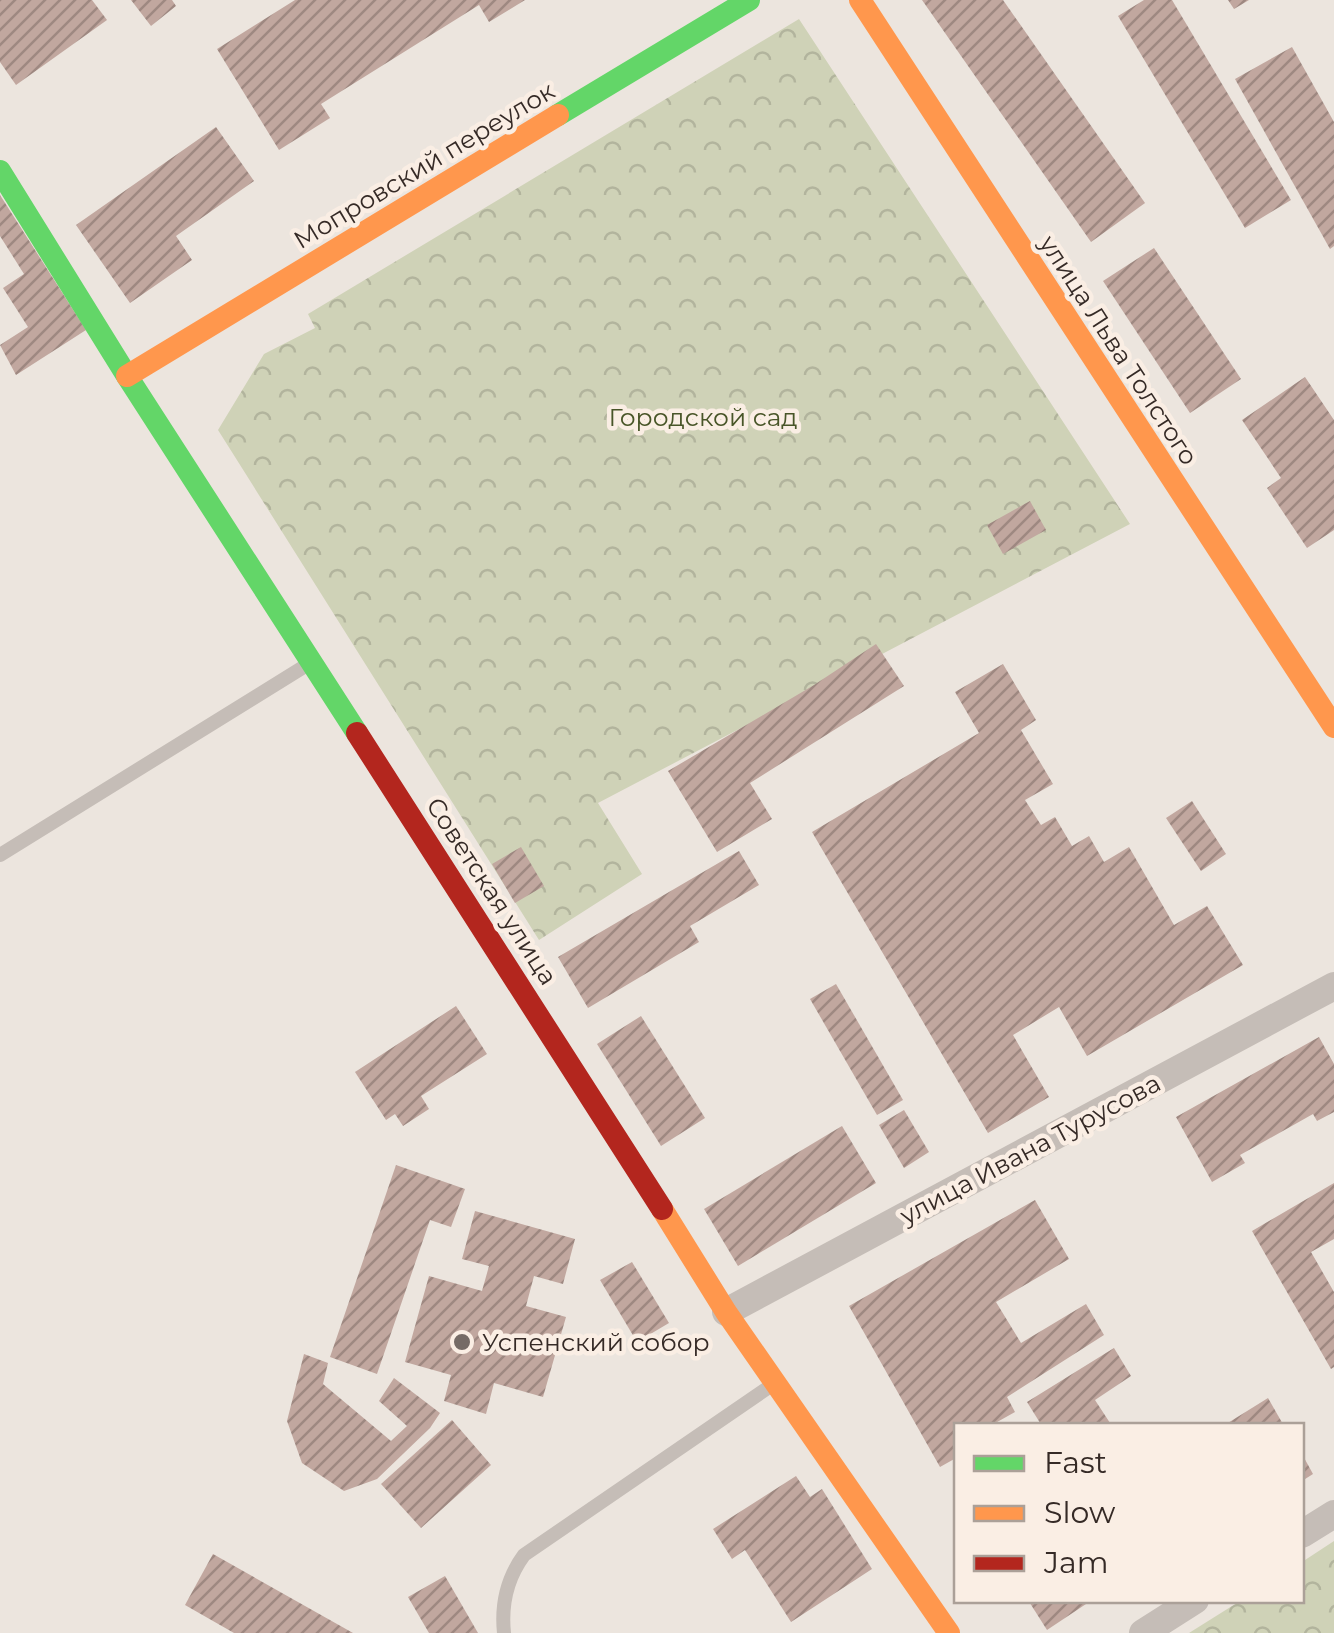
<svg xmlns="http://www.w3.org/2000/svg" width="1334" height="1633" font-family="Montserrat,sans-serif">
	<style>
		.park { fill: url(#park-crowns) }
		.building { fill: url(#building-hatch) }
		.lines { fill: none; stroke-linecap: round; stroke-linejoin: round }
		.lane { stroke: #c5bdb7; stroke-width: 14 }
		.street { stroke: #c5bdb7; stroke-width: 28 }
		.fast { stroke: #63d668; stroke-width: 22 }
		.slow { stroke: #ff974d; stroke-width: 22 }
		.jam { stroke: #b3261e; stroke-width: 22 }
		.poi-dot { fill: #756b66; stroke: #faeee4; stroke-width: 4 }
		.labels { text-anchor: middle; stroke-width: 9; stroke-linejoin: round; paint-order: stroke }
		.street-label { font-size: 25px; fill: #352a26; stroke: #faeee4 }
		.park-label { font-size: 25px; fill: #485528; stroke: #faeee4 }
		.poi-label { font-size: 25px; fill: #352a26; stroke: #faeee4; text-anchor: start }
	</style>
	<defs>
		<pattern id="park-crowns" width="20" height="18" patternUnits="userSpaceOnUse" patternTransform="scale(2.5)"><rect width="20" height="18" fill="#cfd2b7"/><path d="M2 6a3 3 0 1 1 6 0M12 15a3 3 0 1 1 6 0" fill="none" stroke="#b2b49d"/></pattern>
		<pattern id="building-hatch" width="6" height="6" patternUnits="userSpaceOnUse" patternTransform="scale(2.5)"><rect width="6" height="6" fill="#c1a79f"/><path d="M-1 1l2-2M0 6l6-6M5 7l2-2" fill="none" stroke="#9e8881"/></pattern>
	</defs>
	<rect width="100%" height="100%" fill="#ece5de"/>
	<g class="park">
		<path d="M799 19 1130 524 598 803 642 874 539 940 218 430 264 354 315 328 308 314Z"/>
		<path d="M1334 1541V1633H1189L1240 1601 1302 1600V1562Z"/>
	</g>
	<g class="building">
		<path d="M0 0H92L107 20 16 85 0 62Z"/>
		<path d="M131 0H172L176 6 151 26Z"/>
		<path d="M295 0H525L489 22 479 5 321 104 330 118 279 150 217 49Z"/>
		<path d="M922 0H1003L1145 203 1091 242Z"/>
		<path d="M1144 0H1172L1291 200 1245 228 1118 16Z"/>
		<path d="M1228 0H1249L1234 9Z"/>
		<path d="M1292 47 1334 122V246L1330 249 1235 79Z"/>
		<path d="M216 127 254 181 176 236 192 260 130 303 76 225Z"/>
		<path d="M0 195 86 330 16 375 0 345 28 327 3 288 24 274 0 236Z"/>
		<path d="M1154 248 1241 379 1190 413 1103 281Z"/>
		<path d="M1305 377 1334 420V530L1307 548 1267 488 1281 478 1242 420Z"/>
		<path d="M1030 501 1046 530 1003 554 987 525Z"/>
		<path d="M876 644 904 686 750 783 772 819 717 852 668 771 814 685Z"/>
		<path d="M1003 664 1036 720 1021 730 1053 784 1025 800 1041 825 1055 817 1072 846 1089 836 1104 862 1129 847 1174 925 1207 906 1243 965 1087 1056 1059 1007 1013 1035 1049 1097 988 1133 812 832 979 733 955 692Z"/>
		<path d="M1192 801 1226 854 1201 871 1166 818Z"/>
		<path d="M521 847 544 886 515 903 492 864Z"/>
		<path d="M739 851 759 885 690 926 699 942 588 1008 558 957Z"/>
		<path d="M836 984 903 1100 877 1115 810 999Z"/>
		<path d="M456 1006 487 1054 421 1096 429 1109 403 1126 395 1114 386 1120 355 1072Z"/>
		<path d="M641 1016 705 1118 661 1146 597 1044Z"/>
		<path d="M1319 1037 1334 1064V1112L1317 1121 1313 1114 1240 1155 1245 1163 1212 1182 1176 1117Z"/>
		<path d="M904 1110 929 1152 904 1168 879 1125Z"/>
		<path d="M842 1126 876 1183 738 1266 704 1209Z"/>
		<path d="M396 1165 465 1189 451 1227 430 1220 377 1374 330 1357Z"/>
		<path d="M1334 1183V1239L1311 1252 1334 1292V1367L1331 1369 1252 1231Z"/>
		<path d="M1035 1200 1069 1259 996 1302 1021 1343 1086 1304 1104 1335 1007 1397 1015 1412 990 1426H956V1458L940 1467 849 1306Z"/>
		<path d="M475 1211 575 1239 563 1284 534 1276 526 1306 566 1317 543 1397 494 1383 486 1414 444 1401 451 1375 405 1362 429 1276 482 1291 489 1266 462 1259Z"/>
		<path d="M632 1262 669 1323 637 1342 600 1280Z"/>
		<path d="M1114 1348 1131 1376 1095 1400 1112 1426H1042L1027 1402Z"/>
		<path d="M304 1354 328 1363 323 1384 391 1441 407 1426 379 1401 394 1378 440 1413 430 1428 377 1479 344 1491 302 1463 287 1421Z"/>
		<path d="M1268 1398 1284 1426H1223Z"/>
		<path d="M452 1420 491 1465 421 1528 381 1484Z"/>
		<path d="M1302 1454 1313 1474 1302 1481Z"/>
		<path d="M796 1476 810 1497 822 1489 872 1569 791 1622 745 1550 732 1559 713 1529Z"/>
		<path d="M213 1554 353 1633H234L185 1605Z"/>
		<path d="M445 1576 478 1633H429L408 1597Z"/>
		<path d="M1028 1600H1092L1047 1630Z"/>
	</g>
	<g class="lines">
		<g class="lane">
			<path d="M0 855 310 663"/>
			<path d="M504 1633C501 1604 507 1578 524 1555L772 1385"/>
		</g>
		<g class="street">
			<path d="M726 1312 1334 986"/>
			<path d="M1302 1534 1334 1514"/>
			<path d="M1143 1633 1195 1600"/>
		</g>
		<g class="fast">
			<path d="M558 115 749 0"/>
			<path d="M0 171 127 376 357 733"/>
		</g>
		<g class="slow">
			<path d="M860 0 1334 727"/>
			<path d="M127 376 558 115"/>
			<path d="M662 1209 726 1312 949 1633"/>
		</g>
		<path class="jam" d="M357 733 662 1209"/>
	</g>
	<circle class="poi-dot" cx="462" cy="1342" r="10"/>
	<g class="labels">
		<g class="street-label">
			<text transform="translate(424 165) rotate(-31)" y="9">Мопровский переулок</text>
			<text transform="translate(1119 350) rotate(57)" y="9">улица Льва Толстого</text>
			<text transform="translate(492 891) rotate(57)" y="9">Советская улица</text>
			<text transform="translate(1030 1149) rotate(-28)" y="9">улица Ивана Турусова</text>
		</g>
		<g class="park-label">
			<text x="703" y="426">Городской сад</text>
		</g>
		<g class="poi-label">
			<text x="482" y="1351">Успенский собор</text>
		</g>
	</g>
	<rect x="954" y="1423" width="350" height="180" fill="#faeee4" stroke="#aba098" stroke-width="2.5"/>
	<rect x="974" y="1456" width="50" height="15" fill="#63d668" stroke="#aba098" stroke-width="2.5"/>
	<text x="1044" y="1473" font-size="30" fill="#352a26">Fast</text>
	<rect x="974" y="1506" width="50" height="15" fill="#ff974d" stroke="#aba098" stroke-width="2.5"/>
	<text x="1044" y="1523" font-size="30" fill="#352a26">Slow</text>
	<rect x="974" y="1556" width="50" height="15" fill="#b3261e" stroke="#aba098" stroke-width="2.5"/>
	<text x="1044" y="1573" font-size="30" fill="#352a26">Jam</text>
</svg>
